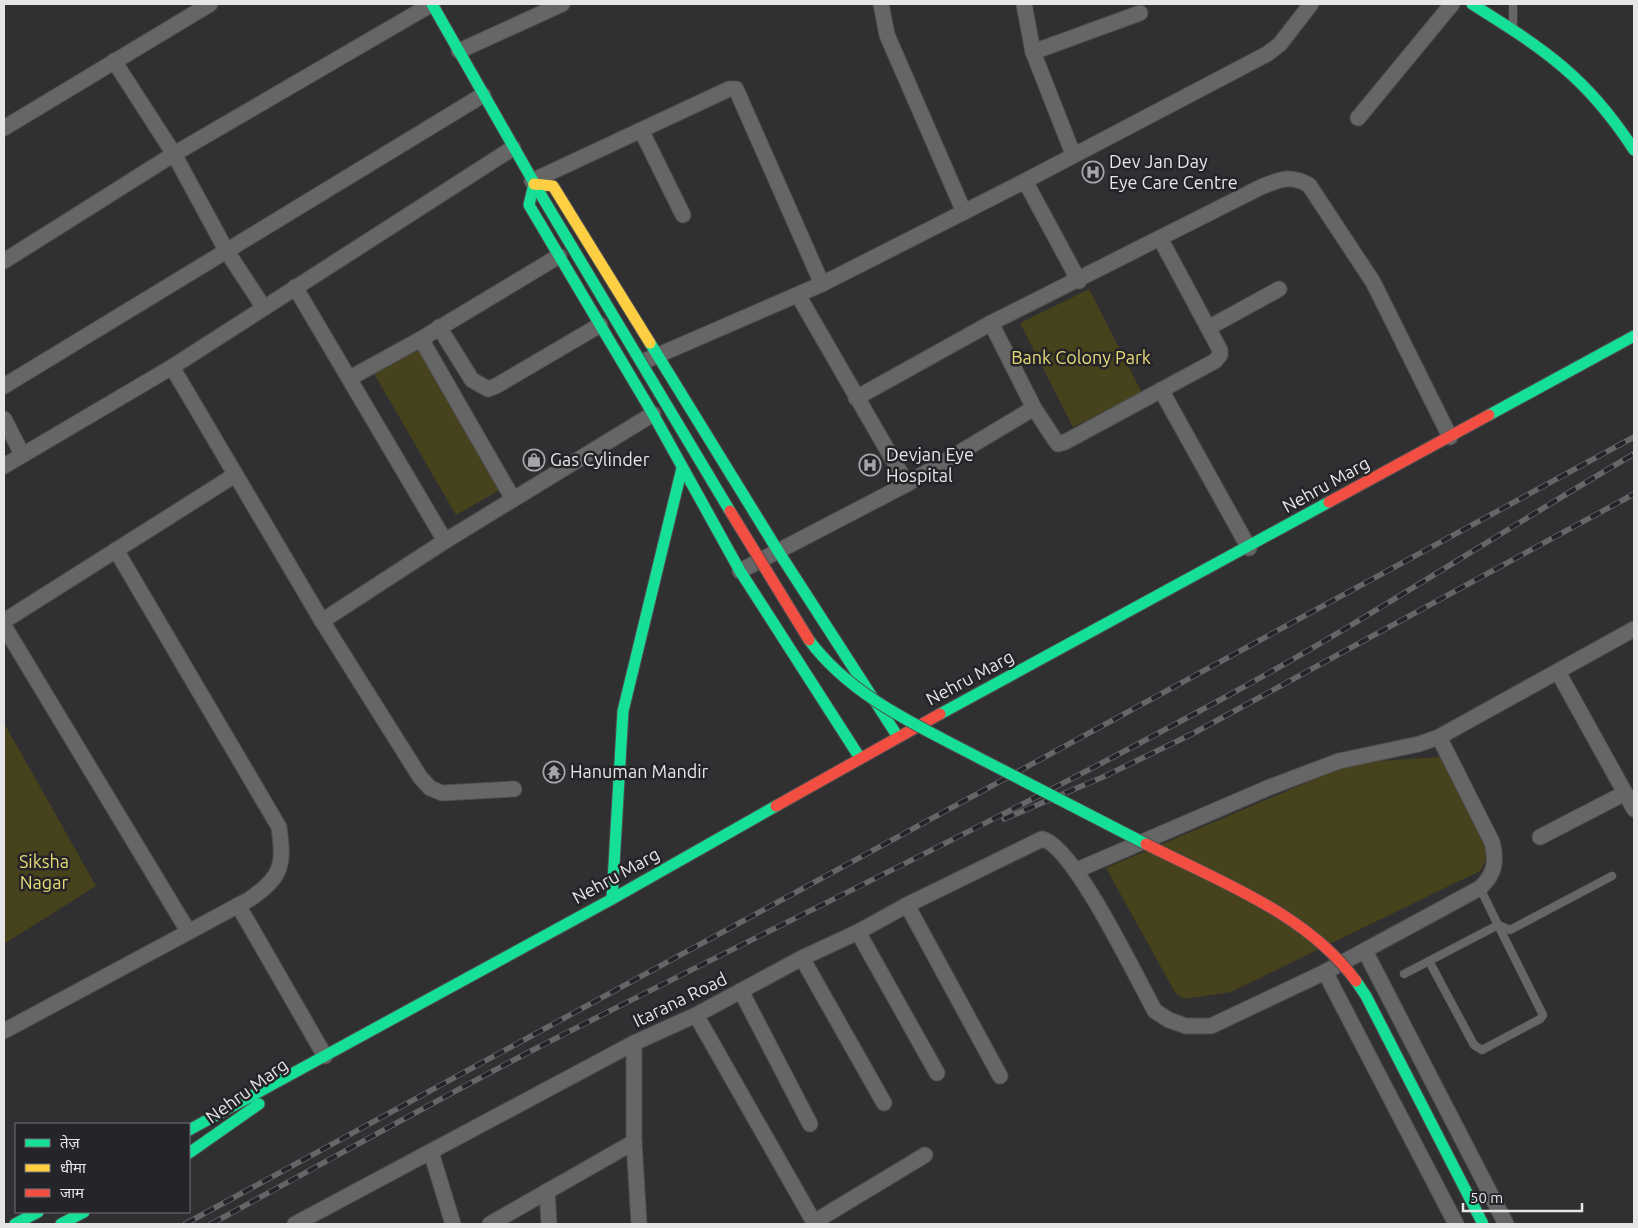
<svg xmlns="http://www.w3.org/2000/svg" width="1638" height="1228" font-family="Ubuntu,'Noto Sans Devanagari',sans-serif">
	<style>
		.green { fill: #46421b }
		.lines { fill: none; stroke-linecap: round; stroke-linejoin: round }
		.lane-casing { stroke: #4e4d4f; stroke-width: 9 }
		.street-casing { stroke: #4e4d4f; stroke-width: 17 }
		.fast-casing { stroke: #4e4d4f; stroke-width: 13 }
		.slow-casing { stroke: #4e4d4f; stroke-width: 13 }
		.jam-casing { stroke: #4e4d4f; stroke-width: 13 }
		.lane { stroke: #666667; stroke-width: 8 }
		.street { stroke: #666667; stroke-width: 15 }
		.fast { stroke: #16e098; stroke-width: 11 }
		.slow { stroke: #ffcf43; stroke-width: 11 }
		.jam { stroke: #f24e42; stroke-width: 11 }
		.rail-casing { stroke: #666567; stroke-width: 5.5 }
		.rail { stroke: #252428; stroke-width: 4; stroke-dasharray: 11; stroke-linecap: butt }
		.fast-bridge-casing { stroke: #4e4d4f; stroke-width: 13; stroke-linecap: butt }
		.jam-bridge-casing { stroke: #4e4d4f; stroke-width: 13; stroke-linecap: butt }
		.fast-bridge { stroke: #16e098; stroke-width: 11 }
		.jam-bridge { stroke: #f24e42; stroke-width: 11 }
		.labels { text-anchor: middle; stroke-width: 5; stroke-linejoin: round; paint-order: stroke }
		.poi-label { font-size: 18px; fill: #e6e5e7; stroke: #252428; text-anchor: start }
		.park-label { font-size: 18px; fill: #e7db78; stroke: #252428 }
		.street-label { font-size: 18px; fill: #e6e5e7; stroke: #252428 }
	</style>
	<rect width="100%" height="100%" fill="#302f31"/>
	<g class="green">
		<path d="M1089 289 1142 393 1073 427 1020 323Z"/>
		<path d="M420 342 505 487 456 515 372 370Z"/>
		<path d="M4 723 96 886 4 944Z"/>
		<path d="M1440 757 1484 840 1489 855 1480 871 1231 992 1184 999 1176 994 1106 868 1341 768 1378 761Z"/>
	</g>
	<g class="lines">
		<g class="lane-casing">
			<g id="lane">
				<path d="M1513 27V4"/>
				<path d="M1480 888 1498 925 1510 930 1612 876"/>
				<path d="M1498 925 1543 1015 1540 1019 1482 1050 1474 1045 1429 961Z"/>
				<path d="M1404 974 1429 961"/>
			</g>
		</g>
		<g class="street-casing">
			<g id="street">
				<path d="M881 4 887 35 964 212"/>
				<path d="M1024 4 1033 52 1073 154"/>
				<path d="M459 51 562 4"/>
				<path d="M1033 52 1140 13"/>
				<path d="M114 61 174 154 226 250 264 308"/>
				<path d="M1358 118 1452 4"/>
				<path d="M4 128 210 4"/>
				<path d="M641 130 683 215"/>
				<path d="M532 181 729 89H736L822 284"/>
				<path d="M1025 181 1079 281"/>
				<path d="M4 261 174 154 432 4"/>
				<path d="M295 287 445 541"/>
				<path d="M798 295 907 484"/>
				<path d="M991 323 1034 408 1055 440 1058 444 1065 442 1215 361 1220 355V350L1161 240"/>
				<path d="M439 327 472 380 488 389 496 386 600 325"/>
				<path d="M1208 328 1279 289"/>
				<path d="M421 339 559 256"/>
				<path d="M647 360 822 284 1025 181 1267 54 1280 44 1311 4"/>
				<path d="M172 367 322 621"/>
				<path d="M350 378 421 339 513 499"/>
				<path d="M4 386 483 95"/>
				<path d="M1161 390 1249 548"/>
				<path d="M856 398 991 323 1261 187C1279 180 1290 174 1309 185L1373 282 1450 437"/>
				<path d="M4 419 22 454"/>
				<path d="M4 466 172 367 513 148"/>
				<path d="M740 571 907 484 1034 408"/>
				<path d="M4 621 235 475"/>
				<path d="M4 626 188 931"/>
				<path d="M1558 672 1634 809"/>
				<path d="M514 789 442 793 430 788 420 777 322 621 445 541 653 414"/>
				<path d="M1540 837 1625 793"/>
				<path d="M1077 870 1270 787 1339 761 1419 744 1439 737 1634 629"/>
				<path d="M238 905 325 1056"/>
				<path d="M907 905 1000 1076"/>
				<path d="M858 932 937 1073"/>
				<path d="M1365 951 1506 1224"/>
				<path d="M802 958 884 1103"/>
				<path d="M1325 972 1456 1224"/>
				<path d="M741 991 810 1124"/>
				<path d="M696 1015 815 1224"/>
				<path d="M4 1031 250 899C283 876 284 865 279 827L116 550"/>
				<path d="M634 1043V1142L639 1224"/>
				<path d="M431 1152 453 1224"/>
				<path d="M547 1191 549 1224"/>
				<path d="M814 1222 925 1155"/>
				<path d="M295 1224 634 1043 696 1015 802 958 858 932 907 905 1042 839C1073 844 1137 979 1155 1011L1169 1020 1186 1026H1211L1325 972 1480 888C1495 874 1497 861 1492 842L1439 737"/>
				<path d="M490 1224 634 1142"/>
			</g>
		</g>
		<g class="fast-casing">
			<g id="fast">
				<path d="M432 4 541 195"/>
				<path d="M1472 4C1544 49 1587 77 1634 150"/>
				<path d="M534 184 529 205 653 414 740 571 860 758"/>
				<path d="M650 343 778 551 898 737"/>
				<path d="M1489 415 1634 336"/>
				<path d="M940 714 1329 502"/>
				<path d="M612 899 623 711 682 468"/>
				<path d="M189 1130 612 899 776 806"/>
				<path d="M189 1153 259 1104"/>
				<path d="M15 1224 38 1212"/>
				<path d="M61 1224 84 1212"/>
			</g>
		</g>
		<g class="slow-casing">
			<path id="slow" d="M534 184 553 186 650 343"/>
		</g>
		<g class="jam-casing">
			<g id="jam">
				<path d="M1329 502 1489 415"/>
				<path d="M776 806 940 714"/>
			</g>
		</g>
		<use href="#lane" class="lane"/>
		<use href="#street" class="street"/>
		<use href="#fast" class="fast"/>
		<use href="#slow" class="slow"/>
		<use href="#jam" class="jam"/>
		<g class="rail-casing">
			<g id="rail">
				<path d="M1004 819 1103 777 1192 734 1634 494"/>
				<path d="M185 1224 1634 437"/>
				<path d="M211 1224C319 1166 425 1106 533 1050 765 931 1001 820 1229 695 1367 620 1498 533 1634 454"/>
			</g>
		</g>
		<use href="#rail" class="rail"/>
		<g class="fast-bridge-casing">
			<g id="fast-bridge">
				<path d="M541 195 730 511"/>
				<path d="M809 640C852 698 921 727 983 760 1038 788 1092 816 1146 844"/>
				<path d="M1356 981 1366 996 1483 1224"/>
			</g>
		</g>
		<g class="jam-bridge-casing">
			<g id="jam-bridge">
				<path d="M730 511 809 640"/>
				<path d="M1146 844C1220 882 1306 913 1356 981"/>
			</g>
		</g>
		<use href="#fast-bridge" class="fast-bridge"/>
		<use href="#jam-bridge" class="jam-bridge"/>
	</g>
	<defs>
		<g id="hospital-ring" transform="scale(1.125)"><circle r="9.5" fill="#252428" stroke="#a6a5a7" stroke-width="1.5"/><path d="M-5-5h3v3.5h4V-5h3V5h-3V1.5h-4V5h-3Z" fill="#a6a5a7"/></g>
		<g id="shop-ring" transform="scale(1.125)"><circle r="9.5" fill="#252428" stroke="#a6a5a7" stroke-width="1.5"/><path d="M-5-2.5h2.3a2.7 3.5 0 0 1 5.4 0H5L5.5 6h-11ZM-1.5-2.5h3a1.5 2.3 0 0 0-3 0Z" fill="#a6a5a7"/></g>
		<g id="temple-ring" transform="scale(1.125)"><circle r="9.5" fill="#252428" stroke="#a6a5a7" stroke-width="1.5"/><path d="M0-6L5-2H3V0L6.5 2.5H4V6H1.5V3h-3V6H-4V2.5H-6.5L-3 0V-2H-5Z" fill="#a6a5a7"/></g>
	</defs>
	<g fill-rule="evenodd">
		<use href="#hospital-ring" x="1093" y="172"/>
		<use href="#shop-ring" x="534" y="460"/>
		<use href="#hospital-ring" x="870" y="465"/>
		<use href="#temple-ring" x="554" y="772"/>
	</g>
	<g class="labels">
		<g class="poi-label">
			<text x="1109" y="168">Dev Jan Day<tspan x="1109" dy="21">Eye Care Centre</tspan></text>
			<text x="886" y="461">Devjan Eye<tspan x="886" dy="21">Hospital</tspan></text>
			<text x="550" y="466">Gas Cylinder</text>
			<text x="570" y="778">Hanuman Mandir</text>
		</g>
		<g class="park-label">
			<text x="1081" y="364">Bank Colony Park</text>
			<text x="44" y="868">Siksha<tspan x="44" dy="21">Nagar</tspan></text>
		</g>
		<g class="street-label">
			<text transform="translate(1326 485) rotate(-29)" y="6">Nehru Marg</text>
			<text transform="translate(970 678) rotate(-28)" y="6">Nehru Marg</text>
			<text transform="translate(616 876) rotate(-29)" y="6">Nehru Marg</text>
			<text transform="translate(680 1000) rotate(-26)" y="6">Itarana Road</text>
			<text transform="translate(247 1091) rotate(-36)" y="6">Nehru Marg</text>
		</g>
	</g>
	<rect width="1638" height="1228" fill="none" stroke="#e6e5e7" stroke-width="10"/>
	<rect x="15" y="1123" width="175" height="90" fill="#252428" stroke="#727174"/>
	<rect x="25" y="1139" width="25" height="8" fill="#16e098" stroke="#727174"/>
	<text x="60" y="1148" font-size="15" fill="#e6e5e7">तेज़</text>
	<rect x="25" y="1164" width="25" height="8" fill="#ffcf43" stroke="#727174"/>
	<text x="60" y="1173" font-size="15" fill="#e6e5e7">धीमा</text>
	<rect x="25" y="1189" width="25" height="8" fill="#f24e42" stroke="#727174"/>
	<text x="60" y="1198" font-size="15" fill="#e6e5e7">जाम</text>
	<path d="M1463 1203v8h119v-8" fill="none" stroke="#e6e5e7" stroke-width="2.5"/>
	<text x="1470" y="1203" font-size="15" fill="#e6e5e7" stroke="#252428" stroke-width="4" paint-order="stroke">50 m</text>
</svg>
